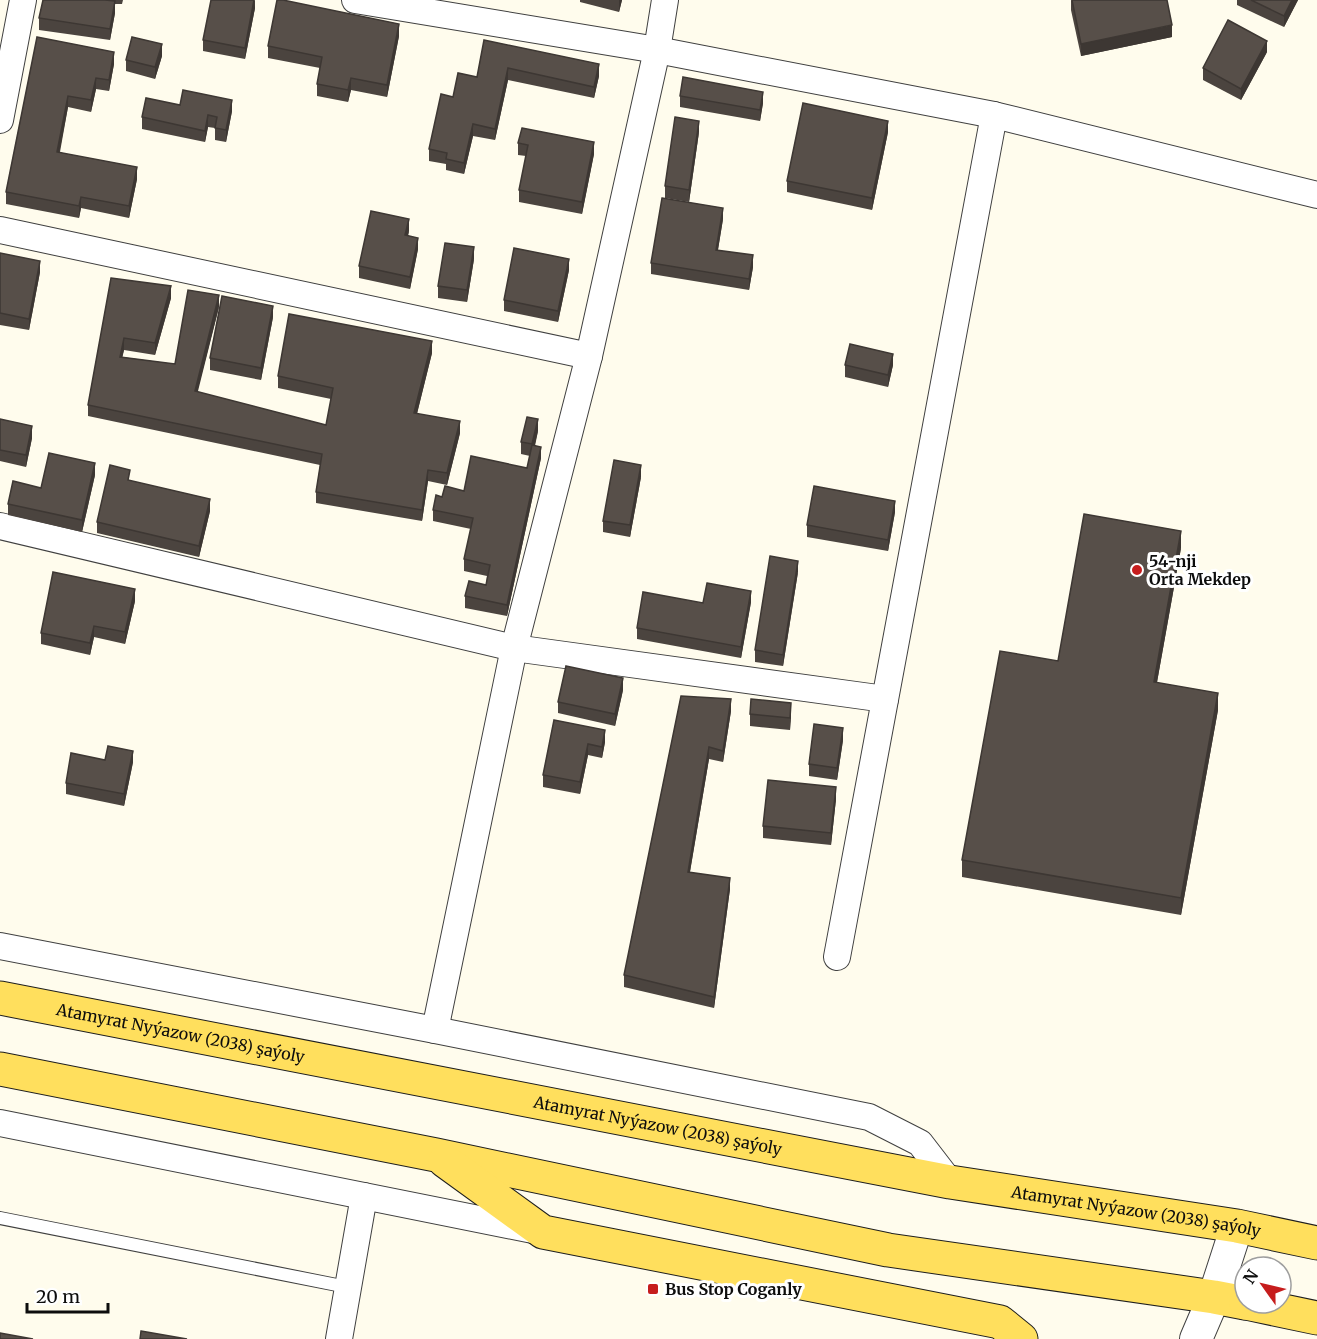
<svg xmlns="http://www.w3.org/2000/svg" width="1317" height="1339" font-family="Merriweather,serif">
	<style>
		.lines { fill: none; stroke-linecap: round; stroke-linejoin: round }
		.service-casing { stroke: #404040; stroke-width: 14 }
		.minor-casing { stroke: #404040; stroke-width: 28 }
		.tertiary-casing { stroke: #404040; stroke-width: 34 }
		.primary-casing { stroke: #1e1e1e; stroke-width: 35 }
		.service { stroke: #fff; stroke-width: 12 }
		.minor { stroke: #fff; stroke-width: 26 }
		.tertiary { stroke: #fff; stroke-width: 32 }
		.primary { stroke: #ffdf5d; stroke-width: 33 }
		.wall { fill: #4b443f }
		.shaded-wall { fill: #3d3733 }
		.building { fill: #574f49; stroke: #3d3733; stroke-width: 1.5 }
		.poi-dot { fill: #c61d1d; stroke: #fff; stroke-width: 2 }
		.labels { text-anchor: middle; stroke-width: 6; stroke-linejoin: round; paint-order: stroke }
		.poi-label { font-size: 16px; font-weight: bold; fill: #0d0d0d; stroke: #fff; text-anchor: start }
		.street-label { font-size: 16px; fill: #0d0d0d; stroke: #fff }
	</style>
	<rect width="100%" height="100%" fill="#fffced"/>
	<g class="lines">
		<g class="service-casing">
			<path id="service" d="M0 1218 347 1287"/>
		</g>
		<g class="minor-casing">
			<g id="minor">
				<path d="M355 0 657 50 994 115 1317 195"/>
				<path d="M0 120 23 0"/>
				<path d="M0 230 589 356"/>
				<path d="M0 526 514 648 885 699"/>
				<path d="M0 946 435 1030 869 1117 920 1143 950 1182"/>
				<path d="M837 957 994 115"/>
				<path d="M435 1030 514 648 589 356 657 50 665 0"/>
				<path d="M0 1123 538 1231"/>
				<path d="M339 1339 364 1196"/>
			</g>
		</g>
		<g class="tertiary-casing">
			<path id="tertiary" d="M1196 1339 1214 1297 1237 1226"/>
		</g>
		<g class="primary-casing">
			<g id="primary">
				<path id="s1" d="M0 998 950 1182 1237 1226 1317 1243"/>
				<path d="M0 1069 436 1155 888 1250 1214 1297 1245 1303"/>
				<path d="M445 1161 543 1232 1000 1322 1021 1339"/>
				<path d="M1246 1303 1317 1318"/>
			</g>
		</g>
		<use href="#service" class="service"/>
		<use href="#minor" class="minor"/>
		<use href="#tertiary" class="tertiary"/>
		<use href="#primary" class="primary"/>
	</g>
	<g class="wall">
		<path d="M43 0H123L122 4H115V13L110 40 39 30V18Z"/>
		<path d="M255 0V8L245 59 203 51V40Z"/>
		<path d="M580 0H622L619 12 580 2Z"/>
		<path d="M1071 0 1172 37 1081 56 1071 10Z"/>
		<path d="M1237 0H1298L1284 27 1237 5Z"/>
		<path d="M399 36 387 97 351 90 348 102 317 96V84L320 68 268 58V46Z"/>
		<path d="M37 37 114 64 109 91 96 89 91 112 68 107 60 152 137 179 129 218 81 208 79 218 6 204V192Z"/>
		<path d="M484 40 599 76 594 98 508 80 495 140 473 136 464 174 446 170V164L429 161V149L453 97 477 77Z"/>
		<path d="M1267 52 1241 100 1203 80V68Z"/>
		<path d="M162 56 155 79 126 71V60Z"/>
		<path d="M680 96 763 103 760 121 680 107Z"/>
		<path d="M180 105 232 111 226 142 215 140V128L208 127 205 142 142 129V117Z"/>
		<path d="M699 132 689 202 665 198V186Z"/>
		<path d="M888 132 872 210 787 192V181Z"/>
		<path d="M518 143 594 154 582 214 519 202V190L526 156 518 155Z"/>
		<path d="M723 219 718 250 753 267 749 290 651 274V263Z"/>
		<path d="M409 231 408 236 418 249 410 289 359 278V266Z"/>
		<path d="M0 253 40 272 29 330 0 325Z"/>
		<path d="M474 259 467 302 438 298V286Z"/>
		<path d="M569 270 558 322 504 311V300Z"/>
		<path d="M111 278 171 298 155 355 124 350 122 357 175 364 219 307 197 392 326 425 331 399 278 388V376L432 353 417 414 460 433 447 485 428 481 422 521 316 503V492L320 465 88 416V405Z"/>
		<path d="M273 317 261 380 210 370V358Z"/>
		<path d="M845 365H893L888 387 845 377Z"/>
		<path d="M0 419 32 438 26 467 0 461Z"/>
		<path d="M538 431 535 446 541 458 507 616 465 608V596L486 585 487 576 464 571V559L471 529 433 521V510L442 497 464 491 527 468 530 456 521 454V442Z"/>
		<path d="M95 475 82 532 8 515V504Z"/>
		<path d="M641 477 630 537 603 532V521Z"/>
		<path d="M130 481 210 511 199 557 97 533V522Z"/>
		<path d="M895 512 888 551 807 537V525Z"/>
		<path d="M1181 548 1157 682 1218 710 1181 915 962 877V860L1058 661Z"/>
		<path d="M798 572 783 666 755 662V650Z"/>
		<path d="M135 601 125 644 94 637 90 655 41 644V633Z"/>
		<path d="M751 602 741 658 637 639V628L703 603Z"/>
		<path d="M623 690 615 726 558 713V702Z"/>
		<path d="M681 696 731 711 723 762 709 759 690 872 730 889 714 1008 624 987V975Z"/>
		<path d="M750 714 791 715 790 730 750 726Z"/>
		<path d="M554 720 605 742 602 758 588 755 580 794 543 787V775Z"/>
		<path d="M843 740 837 780 809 776V764Z"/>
		<path d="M105 760 133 762 124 806 66 794V783Z"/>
		<path d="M836 799 831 845 763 838V826Z"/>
	</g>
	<g class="shaded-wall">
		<path d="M254 0 255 8 245 59V48Z"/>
		<path d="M619 0H622L619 12Z"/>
		<path d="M1292 0H1298L1284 27V16Z"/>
		<path d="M115 1V13L110 40V29Z"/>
		<path d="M399 24V36L387 97V85Z"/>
		<path d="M1172 25V37L1081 56V44Z"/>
		<path d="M1267 41V52L1241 100V89Z"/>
		<path d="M162 44V56L155 79V67Z"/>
		<path d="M114 52V64L109 91V80Z"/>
		<path d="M599 64V76L594 98V87Z"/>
		<path d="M508 68V80L495 140V129Z"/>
		<path d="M96 78V89L91 112V100Z"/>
		<path d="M351 78V90L348 102V90Z"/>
		<path d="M763 92V103L760 121V110Z"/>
		<path d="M68 96V107L57 164V152Z"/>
		<path d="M232 100V111L226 142V130Z"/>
		<path d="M208 115V127L205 142V131Z"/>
		<path d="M699 121V132L689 202V190Z"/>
		<path d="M888 121V132L872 210V198Z"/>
		<path d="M473 124V136L464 174V163Z"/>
		<path d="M594 142V154L582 214V202Z"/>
		<path d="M137 167V179L129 218V206Z"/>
		<path d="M81 197V208L79 218V206Z"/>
		<path d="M723 208V219L716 261V250Z"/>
		<path d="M409 219V231L405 247V235Z"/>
		<path d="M418 238V249L410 289V277Z"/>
		<path d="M474 247V259L467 302V290Z"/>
		<path d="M753 255V267L749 290V279Z"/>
		<path d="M569 259V270L558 322V311Z"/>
		<path d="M40 261V272L29 330V319Z"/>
		<path d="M171 286V298L155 355V343Z"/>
		<path d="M219 295V307L195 403V391Z"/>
		<path d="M273 306V317L261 380V368Z"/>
		<path d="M124 338V350L120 368V357Z"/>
		<path d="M432 341V353L414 425V413Z"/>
		<path d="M893 354V365L888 387V375Z"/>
		<path d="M538 419V431L532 456V444Z"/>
		<path d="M460 421V433L447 485V473Z"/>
		<path d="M32 426V438L26 467V455Z"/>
		<path d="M541 447V458L507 616V605Z"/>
		<path d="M95 463V475L82 532V520Z"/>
		<path d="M641 465V477L630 537V525Z"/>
		<path d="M428 470V481L422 521V510Z"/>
		<path d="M210 499V511L199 557V546Z"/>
		<path d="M895 501V512L888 551V540Z"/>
		<path d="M1181 531V548L1154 699V682Z"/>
		<path d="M798 561V572L783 666V655Z"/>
		<path d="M135 589V601L125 644V632Z"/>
		<path d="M751 591V602L741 658V647Z"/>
		<path d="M94 626V637L90 655V643Z"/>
		<path d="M623 678V690L615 726V714Z"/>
		<path d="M1218 693V710L1181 915V898Z"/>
		<path d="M731 699V711L723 762V751Z"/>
		<path d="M791 703V715L790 730V718Z"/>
		<path d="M843 728V740L837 780V768Z"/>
		<path d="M605 730V742L602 758V747Z"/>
		<path d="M588 744V755L580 794V782Z"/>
		<path d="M709 747V759L688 883V872Z"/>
		<path d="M133 751V762L124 806V794Z"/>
		<path d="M836 787V799L831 845V833Z"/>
		<path d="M730 878V889L714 1008V997Z"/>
	</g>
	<g class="building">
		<path d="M43 0H105L115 1 110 29 39 18Z"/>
		<path d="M211 0H254L245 48 203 40Z"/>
		<path d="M277 0H283L399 24 387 85 351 78 348 90 317 84 322 57 268 46Z"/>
		<path d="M1072 0H1167L1172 25 1081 44Z"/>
		<path d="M1251 0H1292L1284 16Z"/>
		<path d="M1228 20 1267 41 1241 89 1203 68Z"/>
		<path d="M37 37 114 52 109 80 96 78 91 100 68 96 57 152 137 167 129 206 81 197 79 206 6 192Z"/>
		<path d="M132 37 162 44 155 67 126 60Z"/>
		<path d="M484 40 599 64 594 87 508 68 495 129 473 124 464 163 446 159 447 153 429 149 441 94 453 97 458 73 477 77Z"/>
		<path d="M683 77 763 92 760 110 680 96Z"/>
		<path d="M183 90 232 100 226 130 215 128 217 117 208 115 205 131 142 117 146 98 180 105Z"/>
		<path d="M803 103 888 121 872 198 787 181Z"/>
		<path d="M675 117 699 121 689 190 665 186Z"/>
		<path d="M522 128 594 142 582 202 519 190 528 145 518 143Z"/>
		<path d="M662 198 723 208 716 250 753 255 749 279 651 263Z"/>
		<path d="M371 211 409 219 405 235 418 238 410 277 359 266Z"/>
		<path d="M445 243 474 247 467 290 438 286Z"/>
		<path d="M514 248 569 259 558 311 504 300Z"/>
		<path d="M0 253 40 261 29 319 0 313Z"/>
		<path d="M111 278 171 286 155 343 124 338 120 357 175 364 188 290 219 295 195 391 326 425 333 388 278 376 289 314 432 341 414 413 460 421 447 473 428 470 422 510 316 492 322 454 88 405Z"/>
		<path d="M222 296 273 306 261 368 210 358Z"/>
		<path d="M850 344 893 354 888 375 845 365Z"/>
		<path d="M527 417 538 419 532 444 521 442Z"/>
		<path d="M0 419 32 426 26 455 0 450Z"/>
		<path d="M532 445 541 447 507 605 465 596 469 581 486 585 490 565 464 559 473 518 433 510 436 495 442 497 445 486 464 491 471 456 527 468Z"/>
		<path d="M49 453 95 463 82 520 8 504 13 481 41 488Z"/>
		<path d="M614 460 641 465 630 525 603 521Z"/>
		<path d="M110 465 130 470 128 480 210 499 199 546 97 522Z"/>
		<path d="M814 486 895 501 888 540 807 525Z"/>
		<path d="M1084 514 1181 531 1154 682 1218 693 1181 898 962 860 1000 651 1058 661Z"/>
		<path d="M770 556 798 561 783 655 755 650Z"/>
		<path d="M53 572 135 589 125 632 94 626 90 643 41 633Z"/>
		<path d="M707 583 751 591 741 647 637 628 643 592 703 603Z"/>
		<path d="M566 666 623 678 615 714 558 702Z"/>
		<path d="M681 696 731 699 723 751 709 747 688 872 730 878 714 997 624 975Z"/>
		<path d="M751 699 791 703 790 718 750 714Z"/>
		<path d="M554 720 605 730 602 747 588 744 580 782 543 775Z"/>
		<path d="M814 724 843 728 837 768 809 764Z"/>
		<path d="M108 746 133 751 124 794 66 783 71 753 105 760Z"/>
		<path d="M768 780 836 787 831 833 763 826Z"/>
		<path d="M141 1331 187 1339H140Z"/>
		<path d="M0 1333 33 1339H0Z"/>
	</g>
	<g class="poi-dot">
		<circle cx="1137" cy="570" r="6"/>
		<rect x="647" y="1283" width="12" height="12" rx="3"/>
	</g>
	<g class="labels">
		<g class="poi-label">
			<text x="1149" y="567">54-nji<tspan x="1149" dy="18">Orta Mekdep</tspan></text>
			<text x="665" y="1295">Bus Stop Coganly</text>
		</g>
		<g class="street-label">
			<text dy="6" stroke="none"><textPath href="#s1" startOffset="184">Atamyrat Nyýazow (2038) şaýoly</textPath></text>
			<text dy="6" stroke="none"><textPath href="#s1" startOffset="670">Atamyrat Nyýazow (2038) şaýoly</textPath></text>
			<text dy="6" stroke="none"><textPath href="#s1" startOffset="1156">Atamyrat Nyýazow (2038) şaýoly</textPath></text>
		</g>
	</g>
	<g transform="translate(1263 1285) rotate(304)"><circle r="28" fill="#ffffff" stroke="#9e9e9e" stroke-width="1.5"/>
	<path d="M0-4.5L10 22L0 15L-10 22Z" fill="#c61d1d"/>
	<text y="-9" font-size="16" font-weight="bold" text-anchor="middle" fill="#0d0d0d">N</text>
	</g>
	<path d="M27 1303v9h81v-9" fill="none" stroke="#0d0d0d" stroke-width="3"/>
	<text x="36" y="1303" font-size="18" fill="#0d0d0d" stroke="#ffffff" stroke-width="4.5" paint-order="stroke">20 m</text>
</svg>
